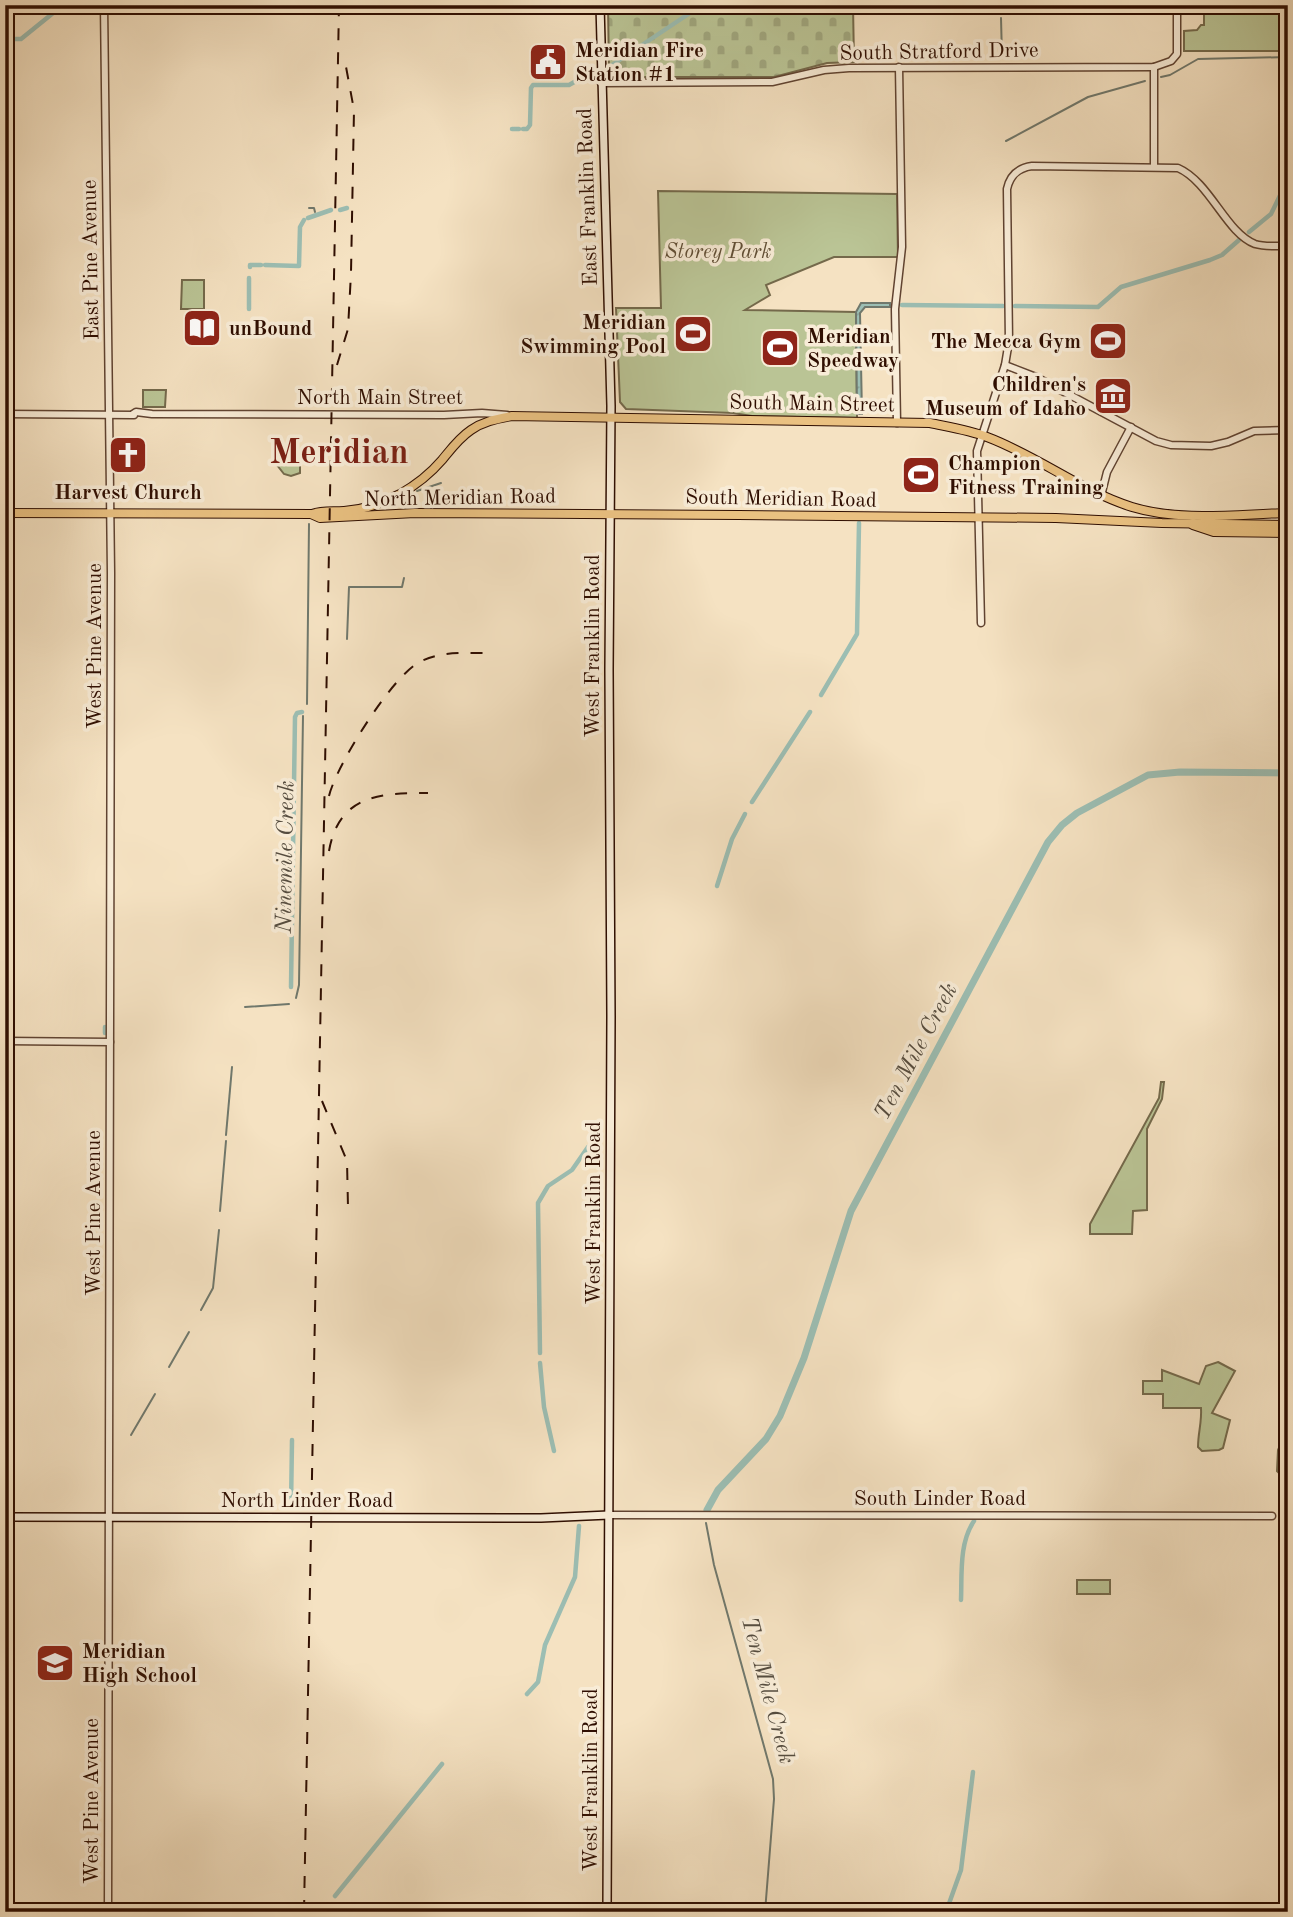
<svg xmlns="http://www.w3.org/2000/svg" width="1293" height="1917" font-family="'Old Standard TT',serif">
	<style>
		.green { fill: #bac495; stroke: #74694b; stroke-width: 2 }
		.cemetery { fill: url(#cemetery-stones); stroke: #74694b; stroke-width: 2 }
		.water { fill: url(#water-ripples); stroke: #70786c; stroke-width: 2 }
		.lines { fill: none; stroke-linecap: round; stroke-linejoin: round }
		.stream { stroke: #70786c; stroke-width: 2 }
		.canal { stroke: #9cbeb3; stroke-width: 4.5 }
		.river { stroke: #9cbeb3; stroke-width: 7 }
		.tertiary-casing { stroke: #604331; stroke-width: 9 }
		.secondary-casing { stroke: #2f0e01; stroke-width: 10 }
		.primary-casing { stroke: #2f0e01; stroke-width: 10 }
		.motorway-casing { stroke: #2f0e01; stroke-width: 12 }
		.tertiary { stroke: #f8ecd7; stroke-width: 6 }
		.secondary { stroke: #f8ecd7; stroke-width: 7 }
		.primary { stroke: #eac181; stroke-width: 8 }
		.motorway { stroke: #eac181; stroke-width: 10 }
		.rail { stroke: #2f0e01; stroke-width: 2; stroke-dasharray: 12 12; stroke-linecap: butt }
		.labels { text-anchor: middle; stroke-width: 7; stroke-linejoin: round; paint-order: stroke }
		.poi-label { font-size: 21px; font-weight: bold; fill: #2f0e01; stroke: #f8ecd7; text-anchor: start }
		.street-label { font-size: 21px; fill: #2f0e01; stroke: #f8ecd7 }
		.park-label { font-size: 21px; font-style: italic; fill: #604e35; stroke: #f8ecd7 }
		.water-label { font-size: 23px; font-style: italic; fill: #554c3f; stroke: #f8ecd7 }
		.town-label { font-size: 35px; font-weight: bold; fill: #7a1f14; stroke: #f8ecd7 }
	</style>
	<defs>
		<pattern id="cemetery-stones" width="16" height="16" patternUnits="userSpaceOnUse" patternTransform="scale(1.75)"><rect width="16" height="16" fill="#bac495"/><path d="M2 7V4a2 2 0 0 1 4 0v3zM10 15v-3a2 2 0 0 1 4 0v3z" fill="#a0a77f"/></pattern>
		<pattern id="water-ripples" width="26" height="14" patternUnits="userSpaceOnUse" patternTransform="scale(1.75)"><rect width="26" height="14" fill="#9cbeb3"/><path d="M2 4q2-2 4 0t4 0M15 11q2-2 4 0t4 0" fill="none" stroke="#87a298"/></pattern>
	</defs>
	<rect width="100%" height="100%" fill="#f5e2c2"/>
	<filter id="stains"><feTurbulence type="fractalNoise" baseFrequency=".00286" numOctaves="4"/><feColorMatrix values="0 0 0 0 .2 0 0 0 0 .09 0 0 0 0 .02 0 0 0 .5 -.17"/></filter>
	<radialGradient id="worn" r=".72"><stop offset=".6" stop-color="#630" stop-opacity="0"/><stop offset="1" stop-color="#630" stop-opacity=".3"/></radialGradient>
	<g class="green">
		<path d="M1204 5H1288V51H1184V31L1197 30 1201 25H1204Z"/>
		<path d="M658 191 897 194 898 257H834L766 285 770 295 745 310 856 312 857 418 752 416 733 413 626 409 620 402 616 308H661Z"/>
		<path d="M182 280H204V309H181Z"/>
		<path d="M143 390H166L165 407H143Z"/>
		<path d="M280 457H303V460L300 461V473L291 476 284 474 277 465Z"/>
		<path d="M1161 1082H1164L1162 1099 1147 1129V1210L1133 1211 1132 1234H1090V1224L1159 1098Z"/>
		<path d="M1218 1362 1235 1371 1212 1413 1230 1420 1223 1448 1219 1450 1202 1451 1198 1447C1198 1433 1202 1422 1201 1408H1163V1394H1143V1381H1162V1370L1199 1384 1206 1366Z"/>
		<path d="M1288 1428V1475H1281L1277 1471 1278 1450Z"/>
		<rect x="1077" y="1580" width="33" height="14"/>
	</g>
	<path class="cemetery" d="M608 5H853L854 62 827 63 774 77H615L609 71Z"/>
	<path class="water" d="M861 303H890V307H865L860 313 862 414H857L856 312Z"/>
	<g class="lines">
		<g class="stream">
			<path d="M1001 18 1002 57"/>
			<path d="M1161 77 1170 75 1198 59 1288 57"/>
			<path d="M1006 141 1088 97 1145 81"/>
			<path d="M309 208H314L315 212"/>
			<path d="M417 491 441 483"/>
			<path d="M405 508 412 496"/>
			<path d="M347 639 349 587H402L404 578"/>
			<path d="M307 704 309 524"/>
			<path d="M296 998 299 985 303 716"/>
			<path d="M245 1007 289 1004"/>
			<path d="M226 1135 232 1067"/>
			<path d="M220 1211 226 1141"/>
			<path d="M201 1310 213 1288 219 1230"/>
			<path d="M169 1367 189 1332"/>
			<path d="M131 1435 155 1394"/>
			<path d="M706 1523 714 1565 773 1779 774 1799 765 1912"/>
		</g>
		<g class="canal">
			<path d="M5 39H21L63 5"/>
			<path d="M612 65 702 5"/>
			<path d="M512 129H519"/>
			<path d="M523 129H527L530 125 531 88 533 85H569L592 72"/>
			<path d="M340 210 347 208"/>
			<path d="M308 218 331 210"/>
			<path d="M1249 232 1271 214 1288 179"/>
			<path d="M265 265 299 266 300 227 304 220"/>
			<path d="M250 267V265H261"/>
			<path d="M902 305 1003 306"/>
			<path d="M1015 306 1098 307 1121 287 1210 260 1222 255 1239 240"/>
			<path d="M249 309V278"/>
			<path d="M821 695 857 634 859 523"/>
			<path d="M752 802 810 712"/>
			<path d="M717 886 732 839 745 814"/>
			<path d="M291 987 295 717 297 713 302 712"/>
			<path d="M105 1033V1027"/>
			<path d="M540 1353 538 1203 548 1186 572 1170 588 1147"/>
			<path d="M540 1363 544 1407 554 1451"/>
			<path d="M291 1507 292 1440"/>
			<path d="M961 1600C962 1574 959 1543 974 1521"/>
			<path d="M527 1694 538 1682 545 1645 575 1577 579 1526"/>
			<path d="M335 1896 442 1764"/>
			<path d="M310 1910 323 1909"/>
			<path d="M293 1912 299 1910"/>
			<path d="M946 1912 961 1870 973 1772"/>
		</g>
		<path class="river" d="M707 1510 718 1490 766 1439 780 1416 804 1358 851 1211 1048 842 1062 825 1077 813 1148 775 1180 772 1288 773"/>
		<g class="tertiary-casing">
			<g id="tertiary">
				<path d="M104 5 111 573 108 1912"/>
				<path d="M1154 67V166"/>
				<path d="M601 83 772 82 824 70 849 68 1154 67 1171 61 1177 54V5"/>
				<path d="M1005 365 1036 377 1156 441 1171 445 1211 446 1228 442 1254 431 1288 430"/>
				<path d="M5 414 134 415"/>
				<path d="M133 414 136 412 152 414 444 415 482 413 507 415"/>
				<path d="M897 423 895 309 902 247 899 67"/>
				<path d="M1101 496 1107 472 1131 427"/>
				<path d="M981 623 977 451 1005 365 1009 341 1007 189C1010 175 1018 168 1032 166L1178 168C1210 182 1226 233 1255 244 1265 247 1277 246 1288 246"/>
				<path d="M5 1041 110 1042"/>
				<path d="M609 1515 1272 1516"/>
			</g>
		</g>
		<g class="secondary-casing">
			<g id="secondary">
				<path d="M600 5 611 406 609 670 611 1016 607 1912"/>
				<path d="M5 1517 541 1518 609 1515"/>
			</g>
		</g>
		<g class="primary-casing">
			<g id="primary">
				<path d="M5 513 311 514 320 518 415 513 738 515 1056 518 1162 523 1288 525"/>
				<path d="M312 514C323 510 333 512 344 511 363 510 383 503 400 494 416 485 430 474 442 460 451 449 459 438 471 430 484 421 497 419 512 416L930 423C949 427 969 430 987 437 1038 456 1081 491 1132 507 1181 522 1238 514 1288 513"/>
			</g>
		</g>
		<g class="motorway-casing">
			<path id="motorway" d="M1193 524 1214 531 1288 532"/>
		</g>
		<use href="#tertiary" class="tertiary"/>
		<use href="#secondary" class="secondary"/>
		<use href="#primary" class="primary"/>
		<use href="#motorway" class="motorway"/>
		<g class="rail">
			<path d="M337 365 348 329 351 273 354 110 344 56"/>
			<path d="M329 796C336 766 391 678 418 663 439 651 463 653 486 653"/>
			<path d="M329 851C339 794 381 793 428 793"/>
			<path d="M322 1101 347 1161 348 1207"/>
			<path d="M304 1912 339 5"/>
		</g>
	</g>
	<defs>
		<g id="civic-square" transform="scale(2.0125)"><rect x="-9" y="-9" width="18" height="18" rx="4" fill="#8f2418" stroke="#f8ecd7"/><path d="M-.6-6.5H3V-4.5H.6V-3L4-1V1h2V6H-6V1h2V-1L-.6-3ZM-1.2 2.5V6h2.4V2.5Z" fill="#fff"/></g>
		<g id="library-square" transform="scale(2.0125)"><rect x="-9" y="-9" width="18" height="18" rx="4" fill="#8f2418" stroke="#f8ecd7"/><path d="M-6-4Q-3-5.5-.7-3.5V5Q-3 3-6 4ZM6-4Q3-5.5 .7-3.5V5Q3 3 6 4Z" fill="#fff"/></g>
		<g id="stadium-square" transform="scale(2.0125)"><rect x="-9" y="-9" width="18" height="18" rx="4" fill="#8f2418" stroke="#f8ecd7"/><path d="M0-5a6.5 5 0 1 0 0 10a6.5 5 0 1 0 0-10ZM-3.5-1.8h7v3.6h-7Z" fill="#fff"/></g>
		<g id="museum-square" transform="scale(2.0125)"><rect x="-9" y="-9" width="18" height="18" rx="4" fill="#8f2418" stroke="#f8ecd7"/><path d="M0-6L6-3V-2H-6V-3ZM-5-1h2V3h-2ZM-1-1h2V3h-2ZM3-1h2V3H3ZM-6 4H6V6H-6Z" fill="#fff"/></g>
		<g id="church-square" transform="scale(2.0125)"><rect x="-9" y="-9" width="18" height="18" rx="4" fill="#8f2418" stroke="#f8ecd7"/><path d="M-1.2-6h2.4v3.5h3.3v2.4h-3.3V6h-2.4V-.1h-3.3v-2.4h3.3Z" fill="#fff"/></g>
		<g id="school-square" transform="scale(2.0125)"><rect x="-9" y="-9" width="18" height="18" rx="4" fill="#8f2418" stroke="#f8ecd7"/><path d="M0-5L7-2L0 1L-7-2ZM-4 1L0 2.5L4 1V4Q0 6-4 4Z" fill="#fff"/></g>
	</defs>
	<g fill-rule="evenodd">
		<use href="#civic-square" x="548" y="62"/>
		<use href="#library-square" x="202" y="328"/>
		<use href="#stadium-square" x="693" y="334"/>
		<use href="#stadium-square" x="1108" y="341"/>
		<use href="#stadium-square" x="780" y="348"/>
		<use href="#museum-square" x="1113" y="396"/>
		<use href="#church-square" x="128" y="455"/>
		<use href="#stadium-square" x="921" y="475"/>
		<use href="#school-square" x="55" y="1663"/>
	</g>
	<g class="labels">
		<g class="poi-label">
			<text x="575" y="57">Meridian Fire<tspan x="575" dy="24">Station #1</tspan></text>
			<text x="666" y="329" text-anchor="end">Meridian<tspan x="666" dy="24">Swimming Pool</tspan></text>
			<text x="229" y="335">unBound</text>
			<text x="807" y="343">Meridian<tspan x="807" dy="24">Speedway</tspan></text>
			<text x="1081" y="348" text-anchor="end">The Mecca Gym</text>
			<text x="1086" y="391" text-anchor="end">Children's<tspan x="1086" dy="24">Museum of Idaho</tspan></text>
			<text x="948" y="470">Champion<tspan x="948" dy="24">Fitness Training</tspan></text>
			<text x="128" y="499" text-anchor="middle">Harvest Church</text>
			<text x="82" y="1658">Meridian<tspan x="82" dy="24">High School</tspan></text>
		</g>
		<g class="street-label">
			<text transform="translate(939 51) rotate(-1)" y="7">South Stratford Drive</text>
			<text transform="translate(587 197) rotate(-92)" y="7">East Franklin Road</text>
			<text transform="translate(90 260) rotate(-91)" y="7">East Pine Avenue</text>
			<text x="380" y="404">North Main Street</text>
			<text transform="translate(812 403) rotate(1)" y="7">South Main Street</text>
			<text transform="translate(460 497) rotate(-1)" y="7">North Meridian Road</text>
			<text transform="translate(781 498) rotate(1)" y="7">South Meridian Road</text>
			<text transform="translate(94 646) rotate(-90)" y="7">West Pine Avenue</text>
			<text transform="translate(592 646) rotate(-90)" y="7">West Franklin Road</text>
			<text transform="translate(93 1213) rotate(-90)" y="7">West Pine Avenue</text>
			<text transform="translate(593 1213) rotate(-90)" y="7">West Franklin Road</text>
			<text x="940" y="1505">South Linder Road</text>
			<text x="307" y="1507">North Linder Road</text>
			<text transform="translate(590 1780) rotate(-90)" y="7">West Franklin Road</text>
			<text transform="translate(91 1801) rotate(-90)" y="7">West Pine Avenue</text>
		</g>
		<g class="park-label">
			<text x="718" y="258">Storey Park</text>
		</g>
		<g class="water-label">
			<text transform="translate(284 857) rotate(-89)" y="8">Ninemile Creek</text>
			<text transform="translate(915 1051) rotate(-62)" y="8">Ten Mile Creek</text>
			<text transform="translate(769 1690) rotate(75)" y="8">Ten Mile Creek</text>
		</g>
		<g class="town-label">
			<text x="339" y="463">Meridian</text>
		</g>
	</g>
	<rect width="1293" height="1917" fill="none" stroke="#f5e2c2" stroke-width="28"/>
	<rect x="7" y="7" width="1279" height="1903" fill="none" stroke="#2f0e01" stroke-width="3.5"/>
	<rect x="14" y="14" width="1265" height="1889" fill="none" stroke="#2f0e01" stroke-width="2"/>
	<rect width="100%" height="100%" filter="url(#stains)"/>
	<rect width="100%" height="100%" fill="url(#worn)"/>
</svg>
